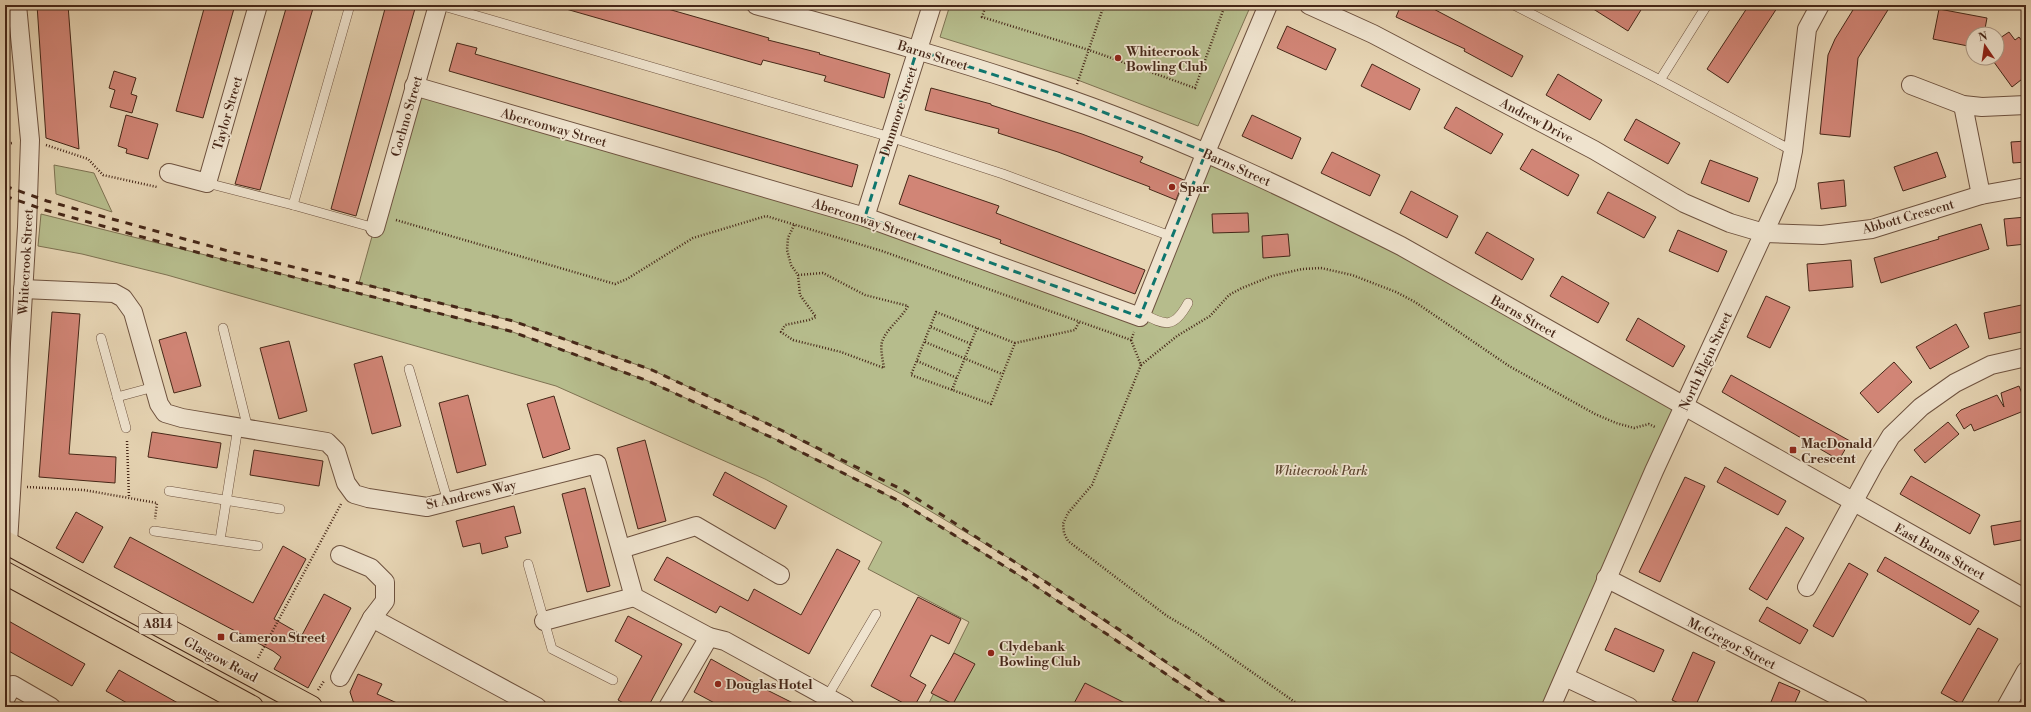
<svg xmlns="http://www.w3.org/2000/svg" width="2031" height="712" font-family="'Libre Bodoni',serif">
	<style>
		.green { fill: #b6bc8c; stroke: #7e7252 }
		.building { fill: #d18576; stroke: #462718 }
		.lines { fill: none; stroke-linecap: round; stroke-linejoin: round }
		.lane-casing { stroke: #6e523f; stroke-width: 10 }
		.street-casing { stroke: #6e523f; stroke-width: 20 }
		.primary-casing { stroke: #462718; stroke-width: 24 }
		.path { stroke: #462718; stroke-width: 2.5; stroke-dasharray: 1 2; stroke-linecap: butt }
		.lane { stroke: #efe3ce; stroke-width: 9 }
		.street { stroke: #efe3ce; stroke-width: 18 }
		.primary { stroke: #e6d4b3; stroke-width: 22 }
		.rail { stroke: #462718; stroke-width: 3; stroke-dasharray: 7 7; stroke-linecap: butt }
		.marked { fill: none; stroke: #0f766e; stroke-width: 3; stroke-dasharray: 8 5; stroke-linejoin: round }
		.poi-dot { fill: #8f2418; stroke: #efe3ce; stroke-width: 1.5 }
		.labels { text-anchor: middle; stroke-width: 3.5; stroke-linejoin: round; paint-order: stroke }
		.shield { fill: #efe3ce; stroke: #795f4f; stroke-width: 1 }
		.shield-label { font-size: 12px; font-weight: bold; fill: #462718 }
		.poi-label { font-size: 13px; font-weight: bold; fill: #462718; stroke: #efe3ce; text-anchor: start }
		.street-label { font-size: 13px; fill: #462718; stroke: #efe3ce }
		.park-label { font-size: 13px; font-style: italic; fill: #5c452f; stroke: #efe3ce }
	</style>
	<rect width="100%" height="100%" fill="#e6d4b3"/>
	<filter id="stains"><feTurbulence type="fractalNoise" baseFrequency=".005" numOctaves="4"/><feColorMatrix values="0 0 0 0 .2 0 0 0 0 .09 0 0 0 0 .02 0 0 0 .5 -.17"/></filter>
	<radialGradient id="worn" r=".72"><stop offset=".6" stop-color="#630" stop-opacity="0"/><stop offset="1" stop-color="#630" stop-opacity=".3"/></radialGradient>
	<g class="green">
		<path d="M950 5H1251L1198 126 1075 79 940 37Z"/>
		<path d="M414 86 637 150 1140 317 1206 152 1684 406 1551 707H1231L1029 570 905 496 781 430 652 370 513 321 359 283Z"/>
		<path d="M54 165 94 173 112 212 56 194Z"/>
		<path d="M41 214 510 331 648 381 775 439 899 501 1022 577 1215 707H927L969 622 868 569 882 542 765 479 556 386 167 275 82 254 38 246Z"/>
	</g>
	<g class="building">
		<path d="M37 5H68L79 149 46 138Z"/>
		<path d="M205 5H235L203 118 176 111Z"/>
		<path d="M287 5H314L260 190 235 184Z"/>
		<path d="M386 5H416L356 216 331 209Z"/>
		<path d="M567 5H654L769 38 768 40 820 53 819 54 890 74 884 98 824 81 826 76 763 60 761 65 566 9Z"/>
		<path d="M1401 5H1426L1523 56 1512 77 1464 51 1465 49 1396 17Z"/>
		<path d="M1587 5H1644L1628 31Z"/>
		<path d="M1749 5H1779L1728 83 1707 69Z"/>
		<path d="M1856 5H1891L1858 58 1850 137 1820 134 1828 55 1835 39Z"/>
		<path d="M1939 9 1987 18 1984 34H1973V47L1933 39Z"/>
		<path d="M1287 26 1336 49 1326 70 1277 48Z"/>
		<path d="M2009 32 2015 40 2019 37 2026 46V76L2012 87 1991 58H1997V40Z"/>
		<path d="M457 43 477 48 475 54 858 165 852 187 449 71Z"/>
		<path d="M1372 64 1420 89 1410 110 1361 86Z"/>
		<path d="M114 71 136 78 131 94 137 96 132 113 110 107 115 90 109 88Z"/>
		<path d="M1558 74 1602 100 1590 120 1546 95Z"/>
		<path d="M931 88 991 104V105L1082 134 1143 157 1140 162 1184 180 1176 200 1149 189 1150 187 1058 152 998 133 999 129 925 110Z"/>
		<path d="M1456 107 1503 134 1491 154 1444 128Z"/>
		<path d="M126 115 158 124 148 159 126 153 127 149 118 146Z"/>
		<path d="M1252 115 1301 138 1292 159 1242 136Z"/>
		<path d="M1636 119 1680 143 1668 164 1624 140Z"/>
		<path d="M2026 141V162L2013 163 2011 142Z"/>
		<path d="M1532 149 1579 175 1568 196 1520 169Z"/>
		<path d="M1332 152 1380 175 1370 196 1321 173Z"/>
		<path d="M1937 152 1946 177 1903 191 1894 167Z"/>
		<path d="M1710 160 1758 178 1749 202 1701 183Z"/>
		<path d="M909 175 999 206 996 213 1145 270 1135 294 1000 243 1001 240 899 204Z"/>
		<path d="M1844 180 1846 206 1821 209 1818 183Z"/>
		<path d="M1411 191 1458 216 1447 238 1400 213Z"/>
		<path d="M1608 192 1656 217 1644 238 1597 213Z"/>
		<path d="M1248 213 1249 232 1213 233 1212 214Z"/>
		<path d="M2026 217V244L2007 246 2004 219Z"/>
		<path d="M1981 224 1989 249 1881 283 1874 258 1939 239 1938 237Z"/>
		<path d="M1678 230 1727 251 1718 272 1669 251Z"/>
		<path d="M1487 232 1534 259 1522 280 1475 253Z"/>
		<path d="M1288 234 1290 256 1263 258 1262 236Z"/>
		<path d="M1851 260 1853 287 1809 291 1807 264Z"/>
		<path d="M1562 276 1609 303 1598 323 1550 296Z"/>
		<path d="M1766 296 1790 307 1770 348 1747 337Z"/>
		<path d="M2026 304V331L1989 339 1984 313Z"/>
		<path d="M52 312 80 314 69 454 116 457 115 483 39 477Z"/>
		<path d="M1638 318 1685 346 1673 367 1626 340Z"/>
		<path d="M1956 324 1969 347 1930 369 1916 347Z"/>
		<path d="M186 332 201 386 174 393 159 340Z"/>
		<path d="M289 341 307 411 279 419 260 348Z"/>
		<path d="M382 356 401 426 372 434 354 364Z"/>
		<path d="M1894 362 1912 382 1878 413 1860 393Z"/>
		<path d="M1731 375 1850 441 1839 460 1722 392Z"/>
		<path d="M2019 386 2026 403V410L1974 431 1971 424 1964 429 1956 415 1961 410 1997 395 2004 407 2001 393Z"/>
		<path d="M468 395 486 465 457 473 439 403Z"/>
		<path d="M554 396 570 449 543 458 527 404Z"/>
		<path d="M1948 422 1959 434 1925 463 1914 450Z"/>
		<path d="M152 432 221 443 217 468 148 457Z"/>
		<path d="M645 440 666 521 638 529 617 448Z"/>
		<path d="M254 450 323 461 319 486 250 475Z"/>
		<path d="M1725 467 1786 501 1778 515 1717 482Z"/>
		<path d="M725 472 787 506 775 529 713 495Z"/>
		<path d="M1911 476 1980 515 1970 534 1900 494Z"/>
		<path d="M1685 477 1705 486 1660 582 1639 572Z"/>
		<path d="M585 488 610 586 587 592 562 494Z"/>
		<path d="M514 506 521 533 505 537 508 547 482 554 480 543 463 547 456 521Z"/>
		<path d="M76 512 103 527 83 563 56 548Z"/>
		<path d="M2026 520V539L1994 545 1991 526Z"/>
		<path d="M1786 527 1804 538 1767 600 1749 589Z"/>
		<path d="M130 537 253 603 283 546 306 559 274 619 302 635 324 594 351 608 308 688 274 669 281 657 273 651 114 567Z"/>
		<path d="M837 549 860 561 809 654 720 606 716 613 654 580 667 557 748 601 754 589 801 615Z"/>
		<path d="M1885 557 1979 611 1970 625 1877 571Z"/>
		<path d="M1849 563 1868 574 1833 637 1813 626Z"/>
		<path d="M918 597 961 619 949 644 931 635 910 676 926 685 914 707H911L871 686Z"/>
		<path d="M1767 607 1808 630 1800 644 1759 621Z"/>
		<path d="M628 616 682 644 648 707H631L618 700 642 656 615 641Z"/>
		<path d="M5 619 85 664 72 686 5 649Z"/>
		<path d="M1615 628 1664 650 1654 672 1605 650Z"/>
		<path d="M1978 628 1998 639 1961 704 1941 693Z"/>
		<path d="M1693 652 1715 662 1695 707H1687L1672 700Z"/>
		<path d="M954 653 975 664 953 704 931 693Z"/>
		<path d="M711 659 763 688 801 707H722L694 692Z"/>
		<path d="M119 670 185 707H134L106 691Z"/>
		<path d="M358 674 382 684 377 694 406 707H355L350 692Z"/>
		<path d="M1779 682 1800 691 1793 707H1769Z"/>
		<path d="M1085 683 1133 707H1072Z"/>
	</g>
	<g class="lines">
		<g class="lane-casing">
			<g id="lane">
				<path d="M440 5 890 137 1003 174 1173 237"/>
				<path d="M1514 5 1660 80 1793 151"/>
				<path d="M1660 80 1707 5"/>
				<path d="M207 183 293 205 350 5"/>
				<path d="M293 205 375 228"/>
				<path d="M1142 313C1165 326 1174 329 1188 303"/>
				<path d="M223 328 248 429"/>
				<path d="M101 338 126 428"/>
				<path d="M409 369 448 502"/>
				<path d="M117 397 154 387"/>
				<path d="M169 491 280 509"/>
				<path d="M154 531 258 546"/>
				<path d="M220 540 238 427"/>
				<path d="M528 564 552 649 613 680"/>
				<path d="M827 697 876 614"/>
			</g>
		</g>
		<g class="street-casing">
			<g id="street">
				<path d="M756 5C862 34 968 63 1072 100 1185 140 1294 192 1401 246L2026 599"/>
				<path d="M1309 5 1373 34 1594 150 1684 203 1730 223 1764 233 1822 235 1872 229 1981 195 2026 187"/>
				<path d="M1911 85 1963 105 1982 107 2026 105"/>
				<path d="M414 86 865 217 1140 317 1206 152 1268 5"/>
				<path d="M1963 105 1981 195"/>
				<path d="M169 173 207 183 258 5"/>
				<path d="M865 217 932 5"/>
				<path d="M375 228 438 5"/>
				<path d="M23 289 114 293 123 298 133 312 159 404 165 413 182 418 327 442 336 451 346 483 354 494 368 498 427 507 597 464 634 597 709 637 725 641 845 707"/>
				<path d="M8 543 27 227 30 140 17 5"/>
				<path d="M621 549 696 526 780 575"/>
				<path d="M340 555 371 568 385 582V601L372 618 340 677"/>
				<path d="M1606 578 1859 707"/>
				<path d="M1807 587 1874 464 1891 436 1921 407 1955 383 1991 365 2026 357"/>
				<path d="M372 618 537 707"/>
				<path d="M544 621 634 597"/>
				<path d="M1565 677 1629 707"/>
				<path d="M5 699 13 685 51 707"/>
				<path d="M668 707 709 637"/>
				<path d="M1551 707 1654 471 1786 185 1793 151 1807 29 1820 5"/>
				<path d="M2006 707 2026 671"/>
			</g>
		</g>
		<g class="primary-casing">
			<g id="primary">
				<path d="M5 542 311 707"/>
				<path d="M5 573 252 707"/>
			</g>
		</g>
		<g class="path">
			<path d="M986 5 982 17 1089 50 1195 88 1225 5"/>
			<path d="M1077 84 1104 5"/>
			<path d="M5 144 12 143"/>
			<path d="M46 145 88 159 103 175 157 187"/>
			<path d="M396 220 615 284 627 279 693 238 766 216 882 251 1131 340 1134 332"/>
			<path d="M794 225 788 238 787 250 791 265 798 275 800 295 816 317 809 320 785 325 781 332 793 340 841 352 884 368C883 361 880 349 882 342 886 329 901 319 908 306L865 295 823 273 798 275"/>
			<path d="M931 327 971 344"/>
			<path d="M1131 340 1141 365 1092 485 1068 513 1063 524 1064 533 1068 541 1167 616 1196 633 1302 707"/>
			<path d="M925 342 1002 374"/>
			<path d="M1015 343 936 312 911 375 991 404 1015 343 1075 330 1079 322"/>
			<path d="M917 361 957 378"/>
			<path d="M1141 365 1177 336 1210 316 1229 295 1242 288 1272 276 1302 269 1321 268 1352 275 1396 292 1415 302 1509 366 1595 414 1616 423 1634 428 1649 424 1655 427"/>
			<path d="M952 390 977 328"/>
			<path d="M127 441 129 498"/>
			<path d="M27 487 84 490 157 503 155 519"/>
			<path d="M258 658 341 504"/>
			<path d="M318 690 324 681"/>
		</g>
		<use href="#lane" class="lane"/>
		<use href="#street" class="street"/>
		<use href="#primary" class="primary"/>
		<g class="rail">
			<path d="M5 186 47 201 228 251 513 321 652 370 781 430 905 491 1123 632 1231 707"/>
			<path d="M5 196 45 210 225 260 510 331 648 381 775 439 899 501 1022 577 1215 707"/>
		</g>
	</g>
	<path class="marked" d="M917 50 1072 100 1206 152 1140 317 865 217Z"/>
	<g class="poi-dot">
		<circle cx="1118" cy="58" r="4"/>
		<circle cx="1172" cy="187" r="4"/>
		<rect x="1789" y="446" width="8" height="8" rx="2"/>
		<rect x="217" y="633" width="8" height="8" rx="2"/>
		<circle cx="991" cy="653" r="4"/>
		<circle cx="718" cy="684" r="4"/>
	</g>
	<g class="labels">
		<rect class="shield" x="139" y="614" width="38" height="20" rx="3"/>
		<g class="shield-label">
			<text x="158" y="628">A814</text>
		</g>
		<g class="poi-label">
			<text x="1126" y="56">Whitecrook<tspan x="1126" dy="15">Bowling Club</tspan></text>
			<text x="1180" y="192">Spar</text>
			<text x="1801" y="448">MacDonald<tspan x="1801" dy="15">Crescent</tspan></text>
			<text x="229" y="642">Cameron Street</text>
			<text x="999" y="651">Clydebank<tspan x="999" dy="15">Bowling Club</tspan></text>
			<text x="726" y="689">Douglas Hotel</text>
		</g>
		<g class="street-label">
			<text transform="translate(933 55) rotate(17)" y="5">Barns Street</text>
			<text transform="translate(898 111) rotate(-72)" y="5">Dunmore Street</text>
			<text transform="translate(227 113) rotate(-74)" y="5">Taylor Street</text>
			<text transform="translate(406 116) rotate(-74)" y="5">Cochno Street</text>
			<text transform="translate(1537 120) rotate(28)" y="5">Andrew Drive</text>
			<text transform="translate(554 127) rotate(16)" y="5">Aberconway Street</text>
			<text transform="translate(1237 167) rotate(24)" y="5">Barns Street</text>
			<text transform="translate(1908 216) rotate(-16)" y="5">Abbott Crescent</text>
			<text transform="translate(865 219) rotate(18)" y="5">Aberconway Street</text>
			<text transform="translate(25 262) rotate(-87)" y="5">Whitecrook Street</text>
			<text transform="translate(1524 316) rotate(29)" y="5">Barns Street</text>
			<text transform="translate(1705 361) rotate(-65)" y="5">North Elgin Street</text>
			<text transform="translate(471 494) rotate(-13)" y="5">St Andrews Way</text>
			<text transform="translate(1940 551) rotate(29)" y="5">East Barns Street</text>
			<text transform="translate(1732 643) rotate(27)" y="5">McGregor Street</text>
			<text transform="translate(221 659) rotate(28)" y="5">Glasgow Road</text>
		</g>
		<g class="park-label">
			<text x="1321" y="475">Whitecrook Park</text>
		</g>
	</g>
	<rect width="2031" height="712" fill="none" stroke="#e6d4b3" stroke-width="20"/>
	<rect x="6" y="6" width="2019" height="700" fill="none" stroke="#462718" stroke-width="2"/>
	<rect x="10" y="10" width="2011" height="692" fill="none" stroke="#462718"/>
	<g transform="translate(1985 46) rotate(347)"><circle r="19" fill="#efe3ce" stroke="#ab9885"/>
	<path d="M0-3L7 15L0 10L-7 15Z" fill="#8f2418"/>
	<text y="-6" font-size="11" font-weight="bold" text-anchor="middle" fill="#462718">N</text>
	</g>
	<rect width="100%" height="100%" filter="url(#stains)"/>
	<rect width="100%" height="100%" fill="url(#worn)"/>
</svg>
